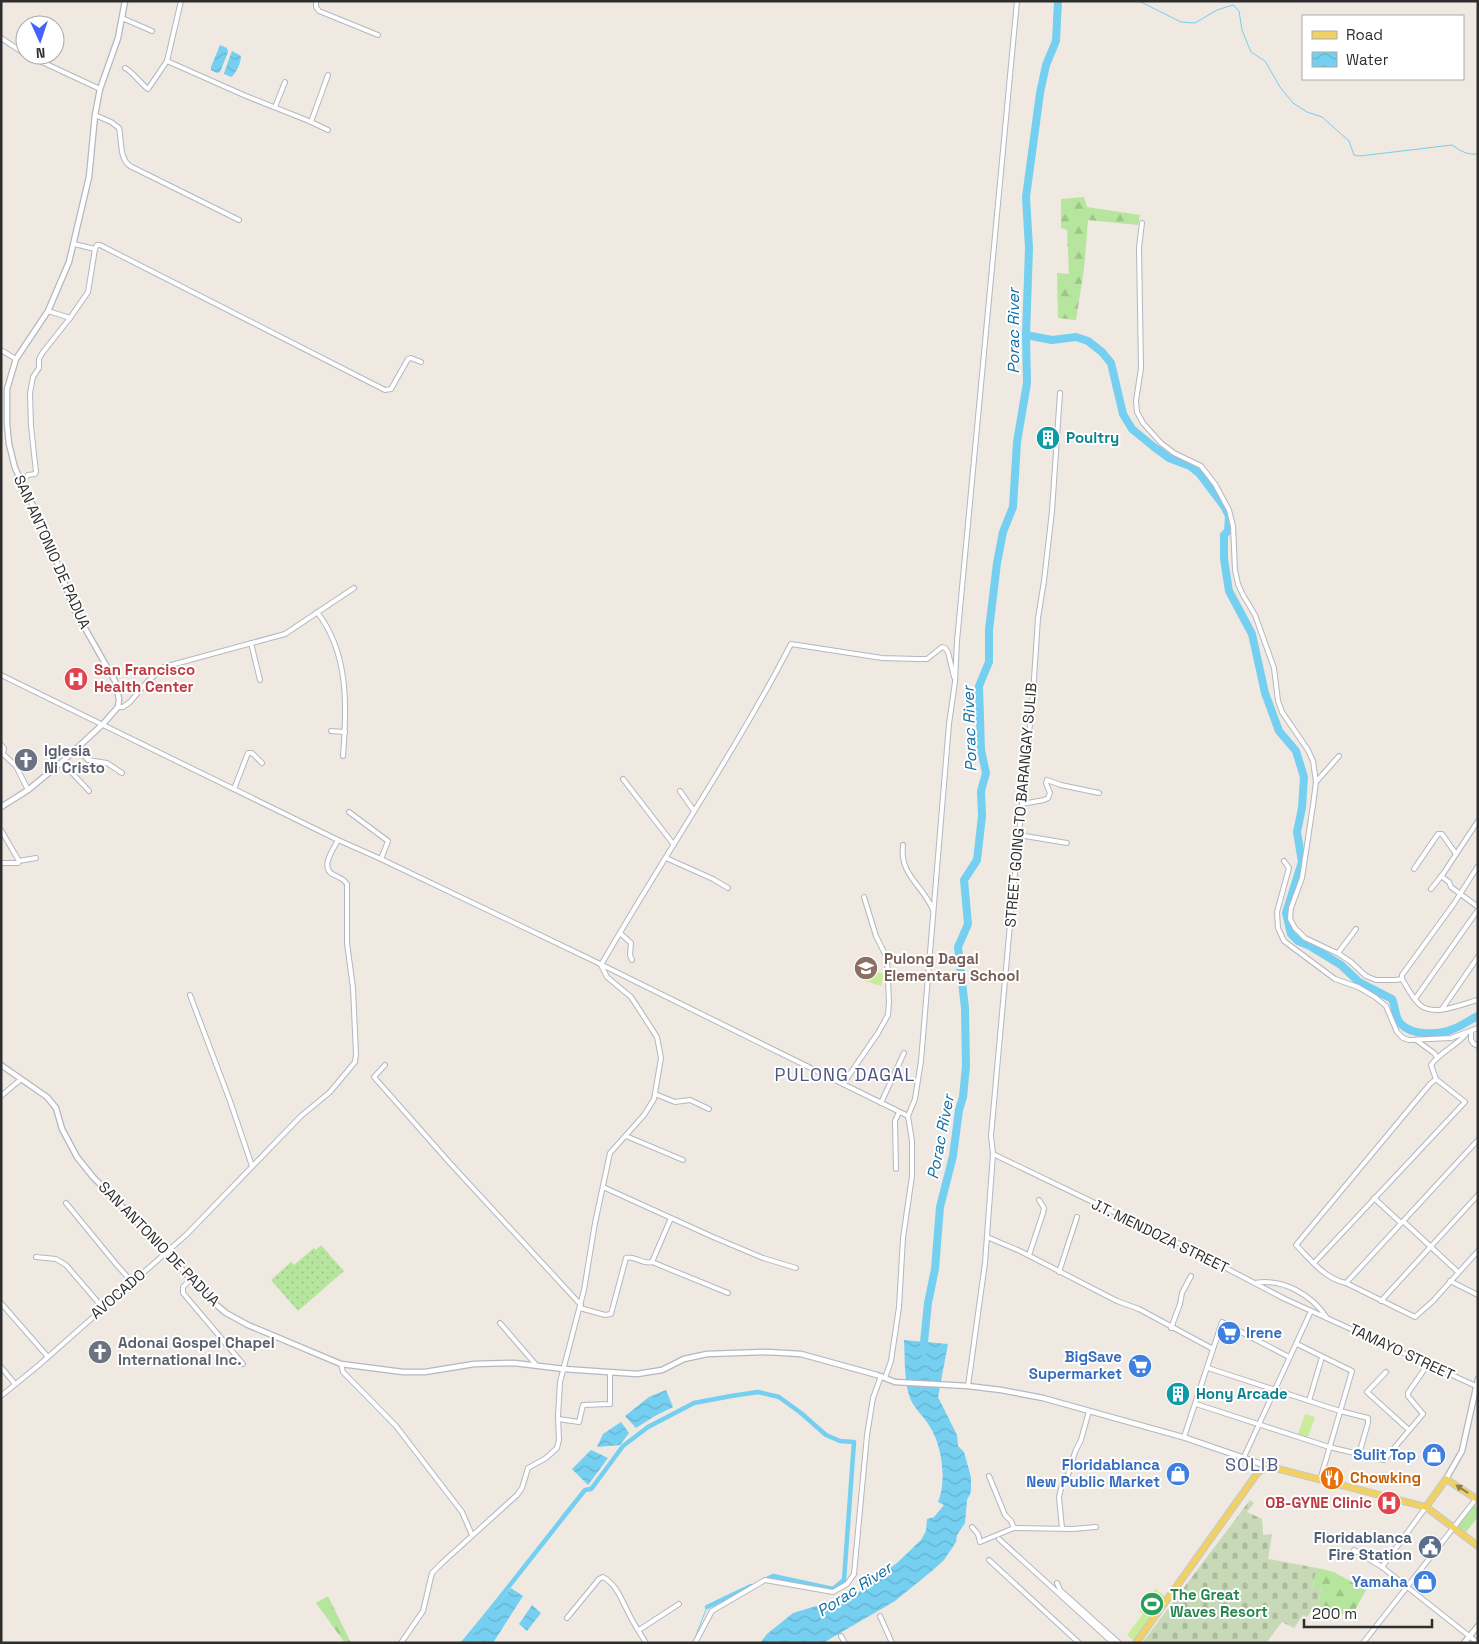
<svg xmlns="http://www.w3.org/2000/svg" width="1479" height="1644" font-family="'Space Grotesk',sans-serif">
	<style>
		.grass { fill: url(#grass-dots) }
		.forest { fill: url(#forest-firs) }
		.cemetery { fill: url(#cemetery-stones) }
		.park { fill: #b6e59e }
		.pitch { fill: #c9ec9a }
		.water { fill: url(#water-waves) }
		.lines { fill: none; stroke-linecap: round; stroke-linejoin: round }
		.stream { stroke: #75cff0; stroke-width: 1 }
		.canal { stroke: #75cff0; stroke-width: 4.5 }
		.river { stroke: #75cff0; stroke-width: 8 }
		.minor-casing { stroke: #b4b7c1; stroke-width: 6 }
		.tertiary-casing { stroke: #b4b7c1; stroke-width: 7 }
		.primary-casing { stroke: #c9c9c9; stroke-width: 8 }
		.minor { stroke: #fff; stroke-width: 4 }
		.tertiary { stroke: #fff; stroke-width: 4.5 }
		.primary { stroke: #f2d163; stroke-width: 5.5 }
		.oneway { fill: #908048 }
		.labels { text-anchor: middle; stroke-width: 4; stroke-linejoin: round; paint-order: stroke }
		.culture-label { font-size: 15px; font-weight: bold; fill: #0d838f; stroke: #fff; text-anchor: start }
		.street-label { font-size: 15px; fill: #2e2e2e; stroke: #fff }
		.health-label { font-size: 15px; font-weight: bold; fill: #be3a42; stroke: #fff; text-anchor: start }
		.worship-label { font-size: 15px; font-weight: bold; fill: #5b616d; stroke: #fff; text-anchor: start }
		.education-label { font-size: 15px; font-weight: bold; fill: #785e54; stroke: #fff; text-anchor: start }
		.shop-label { font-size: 15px; font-weight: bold; fill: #366cbe; stroke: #fff; text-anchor: end }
		.food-label { font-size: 15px; font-weight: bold; fill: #c56008; stroke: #fff; text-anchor: start }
		.service-label { font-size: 15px; font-weight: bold; fill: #4e5e75; stroke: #fff; text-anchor: end }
		.leisure-label { font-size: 15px; font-weight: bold; fill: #27864d; stroke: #fff; text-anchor: start }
		.water-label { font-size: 16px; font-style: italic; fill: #0d6fa3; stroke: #fff }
		.quarter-label { font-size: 18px; letter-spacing: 1px; fill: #4d5680; stroke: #fff }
	</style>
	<defs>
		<pattern id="grass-dots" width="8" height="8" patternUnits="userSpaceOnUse" patternTransform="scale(1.25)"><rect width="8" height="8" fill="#b6e59e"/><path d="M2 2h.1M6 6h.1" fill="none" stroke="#9dc588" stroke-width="1.8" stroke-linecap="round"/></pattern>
		<pattern id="forest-firs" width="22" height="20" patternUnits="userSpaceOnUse" patternTransform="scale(1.25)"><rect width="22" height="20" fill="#b6e59e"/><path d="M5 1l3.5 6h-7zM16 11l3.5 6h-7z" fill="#9dc588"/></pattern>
		<pattern id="cemetery-stones" width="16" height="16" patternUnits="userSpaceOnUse" patternTransform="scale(1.25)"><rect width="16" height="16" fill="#c8d9b8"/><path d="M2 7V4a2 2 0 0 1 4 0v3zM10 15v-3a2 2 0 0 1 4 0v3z" fill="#acbb9e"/></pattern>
		<pattern id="water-waves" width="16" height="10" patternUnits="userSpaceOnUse" patternTransform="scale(1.25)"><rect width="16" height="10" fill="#75cff0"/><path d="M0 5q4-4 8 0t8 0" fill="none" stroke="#66b2ce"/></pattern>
	</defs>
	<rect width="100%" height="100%" fill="#efe9e1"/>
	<path class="grass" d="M321 1245 344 1271 298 1311 271 1280 291 1262 294 1265 314 1248 316 1250Z"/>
	<g class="forest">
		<path d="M1084 197 1087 207 1140 215 1138 225 1088 220 1084 269 1076 320 1058 318 1057 273 1069 274 1067 230 1061 228V199Z"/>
		<path d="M1317 1568 1334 1572 1366 1590 1351 1617 1318 1606 1321 1589H1312Z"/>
		<path d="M328 1596 351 1643H345L316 1603Z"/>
	</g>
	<path class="cemetery" d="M1250 1500 1254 1503 1247 1512 1262 1519 1263 1535 1272 1534 1268 1559 1317 1568 1312 1588H1321L1318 1606H1315L1307 1617 1303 1615 1294 1628 1282 1622 1266 1643H1142Z"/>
	<path class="park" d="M1472 1503 1478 1508V1517L1466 1532 1456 1525Z"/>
	<g class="pitch">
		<path d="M865 968 884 974 881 986 861 980Z"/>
		<path d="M1305 1414 1315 1417 1308 1437 1298 1434Z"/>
		<path d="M1155 1589 1166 1597 1134 1641 1127 1635 1143 1614 1139 1611Z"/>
	</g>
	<g class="water">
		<path d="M220 45 227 48 228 52 220 72 217 73 211 70V67Z"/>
		<path d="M232 51 241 56C241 62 236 74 231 77L224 74V73Z"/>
		<path d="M904 1340 948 1344 938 1397 957 1435 958 1446 964 1452 971 1477V1492L967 1500 965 1523 957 1535 956 1542 944 1560 933 1570 895 1601 823 1643H760L767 1634 793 1613 856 1594 897 1563 921 1540 926 1531 927 1519 934 1517 944 1505 938 1502C947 1482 942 1445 930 1427 924 1416 912 1407 909 1395 904 1379 905 1357 904 1340Z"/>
		<path d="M666 1390 673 1407 655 1416 636 1428 625 1416 649 1397Z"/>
		<path d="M621 1422 629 1433 620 1445 597 1447 603 1434Z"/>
		<path d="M591 1450 608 1458 588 1485 572 1469Z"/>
		<path d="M511 1588 523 1596 493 1643H465Z"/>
		<path d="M532 1605 541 1613 527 1631 519 1624Z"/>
	</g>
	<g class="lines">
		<g class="stream">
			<path d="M1139 1 1181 22 1195 23 1217 10 1233 5 1239 11 1242 30 1251 52 1265 61 1280 87 1293 103 1307 112 1322 117 1349 141 1354 155 1360 156 1452 145C1461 151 1466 155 1478 154"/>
			<path d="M693 1643 707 1607"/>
		</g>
		<g class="canal">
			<path d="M707 1607 751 1586"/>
			<path d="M463 1643C505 1593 544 1541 585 1490L591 1489 595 1484 623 1446 648 1427 694 1403 731 1396 758 1392 779 1397 801 1413 826 1435 840 1441 854 1442 844 1580 833 1589 773 1576 763 1581"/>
		</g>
		<g class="river">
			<path d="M1026 335 1052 340 1076 337 1088 341 1102 352 1111 363 1123 414 1132 429 1154 447 1169 458 1190 466 1199 473 1224 506 1229 516 1228 531 1224 535V559L1229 591 1252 634 1265 693 1279 731 1296 751 1304 777 1302 808 1297 832 1302 862 1286 913 1291 934 1298 941 1310 946 1341 965 1359 982 1392 999C1396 1007 1394 1017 1401 1024 1412 1036 1440 1035 1453 1029 1462 1026 1469 1020 1478 1016"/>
			<path d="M923 1352 928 1303 935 1269 940 1207 953 1156 959 1110 963 1097 966 1066 965 1008 958 947 968 924 964 880 977 860 982 816 981 791 986 773 981 750 979 686 989 662V630L997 563 1003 532 1013 507 1017 442 1027 383 1026 335 1029 248 1026 197 1040 93 1046 65 1056 41 1058 1"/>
		</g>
		<g class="minor-casing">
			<g id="minor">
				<path d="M181 1 167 61 246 96 309 121 328 130"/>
				<path d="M316 1V7L319 11 378 35"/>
				<path d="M122 18 152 31"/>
				<path d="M1 38 25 54"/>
				<path d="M27 55 100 89"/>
				<path d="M125 68C132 71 140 83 148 89L167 61"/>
				<path d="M275 107 285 82"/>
				<path d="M95 115 111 122 119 128C122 141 119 158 130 166L239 220"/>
				<path d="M311 122 328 75"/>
				<path d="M1142 223 1139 247 1141 368 1136 401 1137 412 1143 423 1161 443 1174 453 1201 466 1215 484 1229 510 1233 526 1235 570 1238 584 1243 595 1255 615 1269 654 1274 668 1278 701 1282 712 1308 750 1313 761 1316 782 1313 805 1302 878 1291 908 1290 919 1295 928 1305 938 1339 954 1351 962 1366 976 1376 980H1395L1402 979"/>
				<path d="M95 249 97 245H100L385 390 391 389 408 359 411 358 421 362"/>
				<path d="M48 311 70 318 88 292 95 249 74 244"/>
				<path d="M1 350 16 359"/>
				<path d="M21 482 28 475 35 474 36 472 31 426 30 393 33 377 39 368V359L43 352 70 318"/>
				<path d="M317 612C349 653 347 707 343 756"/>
				<path d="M251 643 260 680"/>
				<path d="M1 675 338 840 381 859 590 959 908 1116"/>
				<path d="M118 707H123L130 702 147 682 164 667 285 634 354 588"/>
				<path d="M331 731 345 732"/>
				<path d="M1 745 4 748 3 754 16 766 28 790"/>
				<path d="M77 748 88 760 107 763 122 773"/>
				<path d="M62 762 89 791"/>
				<path d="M623 779 674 845"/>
				<path d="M1316 782 1339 756"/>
				<path d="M234 789 248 753H252L262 763"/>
				<path d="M680 791 694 811"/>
				<path d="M1022 804 1044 800 1048 798 1050 793 1046 783 1047 780 1061 785 1099 793"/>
				<path d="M349 812 388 841 381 859"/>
				<path d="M1 830 19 861 36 858"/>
				<path d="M1019 835 1067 843"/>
				<path d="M903 845C899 875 923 885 933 910"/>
				<path d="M666 858 713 879 728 888"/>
				<path d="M1284 861 1289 868 1277 912 1278 928 1284 941 1335 979 1358 987 1375 997 1386 1006 1397 1032 1403 1038 1409 1040 1451 1038 1478 1028"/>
				<path d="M1 863H18L19 861"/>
				<path d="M1414 869 1438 834H1442L1456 854"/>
				<path d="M1441 876 1449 882 1451 887 1478 907"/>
				<path d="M1431 889 1443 874 1478 821"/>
				<path d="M620 933 631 943 630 955 632 960"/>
				<path d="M1338 953 1356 929"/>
				<path d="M1402 979V975L1453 905 1478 866"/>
				<path d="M1402 979C1407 987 1412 998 1420 1005 1435 1017 1461 1004 1478 1000"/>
				<path d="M190 995 230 1101 252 1166"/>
				<path d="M1415 999 1478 910"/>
				<path d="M1442 1009 1478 957"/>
				<path d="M1471 1032V1040L1474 1044 1478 1046"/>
				<path d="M1416 1040 1434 1053 1437 1057"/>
				<path d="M385 1065 374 1077 449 1162 581 1305"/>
				<path d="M1436 1079 1431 1065C1440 1052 1456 1046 1466 1034"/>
				<path d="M843 1084 878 1033 888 1015 889 1002 887 958 876 936 864 897"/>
				<path d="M655 1094 675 1102 690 1100 709 1109"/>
				<path d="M1 1096 20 1080"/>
				<path d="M881 1103 904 1053"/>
				<path d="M626 1136 683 1160"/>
				<path d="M993 1154 1180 1244 1285 1299 1476 1386"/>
				<path d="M896 1169 895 1121 899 1112"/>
				<path d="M603 1187 713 1237 763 1258 796 1268"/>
				<path d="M1374 1198 1401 1223"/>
				<path d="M66 1203 116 1264 132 1282"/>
				<path d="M671 1218 652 1262 728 1293"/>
				<path d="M1403 1221 1458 1272"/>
				<path d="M987 1237 1020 1251 1117 1301 1139 1309 1213 1349"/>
				<path d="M1029 1255 1043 1213 1044 1208 1039 1200"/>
				<path d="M36 1257 56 1259 66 1265 103 1308"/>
				<path d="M1314 1263 1465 1102 1436 1079 1430 1084 1296 1245C1311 1260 1325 1279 1346 1283L1415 1317 1433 1301 1478 1251"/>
				<path d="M1059 1272 1077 1217"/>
				<path d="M190 1280 183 1287V1293L243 1364"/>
				<path d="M1450 1281 1478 1295"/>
				<path d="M1255 1283C1283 1278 1312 1295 1327 1318"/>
				<path d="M1346 1283 1478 1140"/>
				<path d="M1381 1301 1478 1195"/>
				<path d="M1 1303 48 1357"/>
				<path d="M580 1308 605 1315 611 1314 626 1258C635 1255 642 1265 652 1262"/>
				<path d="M500 1323 537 1366"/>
				<path d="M1171 1328 1180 1304 1182 1293 1191 1276"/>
				<path d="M1297 1344 1352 1371 1320 1480"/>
				<path d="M341 1364 343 1372 396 1426 462 1512 472 1535"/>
				<path d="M1 1367 15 1384"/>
				<path d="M1208 1368 1340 1411 1368 1418V1423L1359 1454"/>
				<path d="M1386 1372 1367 1392 1409 1430"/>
				<path d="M885 1378 891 1361 899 1307 903 1238 912 1176V1141L908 1116 915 1099 921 1061 949 724 955 682 957 641 1017 1"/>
				<path d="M968 1386 985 1263 993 1154 991 1136 1011 913 1033 694 1038 618 1044 581 1052 511 1060 393"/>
				<path d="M1 1396 39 1365 186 1235 301 1116 330 1092 355 1062 356 1054 353 988 347 943V884C344 879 339 877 334 875 319 868 333 850 338 840"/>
				<path d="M1309 1401 1322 1357"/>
				<path d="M1196 1404 1329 1447 1384 1460 1423 1414 1408 1396V1393L1428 1364"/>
				<path d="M558 1419 579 1422 583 1405 610 1404V1372"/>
				<path d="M1184 1437 1222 1322 1289 1357"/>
				<path d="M1244 1457 1311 1311"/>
				<path d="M989 1476 1005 1515 1011 1521 1014 1528"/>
				<path d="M972 1527 978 1534 980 1542 1014 1528 1073 1529 1096 1527"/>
				<path d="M1062 1528 1059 1497 1063 1481 1067 1478 1075 1452 1081 1440 1089 1411"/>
				<path d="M999 1539 1113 1643"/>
				<path d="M1354 1550 1382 1567 1478 1643"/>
				<path d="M989 1560 1079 1643"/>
				<path d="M1382 1567 1426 1507"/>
				<path d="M1057 1583 1060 1590 1119 1643"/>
				<path d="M880 1616 892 1643"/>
				<path d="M567 1618 599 1579 603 1577C617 1585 621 1599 628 1612 633 1623 640 1633 646 1643"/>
				<path d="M639 1630 679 1604"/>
				<path d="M841 1636 845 1643"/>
				<path d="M401 1643 423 1611 432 1573 442 1563 517 1495 522 1488 528 1468 546 1458 557 1448 559 1440 558 1416 560 1382 584 1290 595 1223 610 1153 644 1115 654 1099 661 1058 657 1037 635 1003 631 997 607 977 601 965C663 857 734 754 791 644L882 658 917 659H927L942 647 945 648 948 652 954 677"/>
				<path d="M695 1643 712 1611 765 1580 833 1592 847 1584 854 1574 867 1435 873 1398 881 1376"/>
				<path d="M1363 1643 1476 1499"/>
			</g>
		</g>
		<g class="tertiary-casing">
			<g id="tertiary">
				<path d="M1 807 28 790 62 762 103 724 118 707 119 699 115 681 74 609 47 535 15 468 9 444 7 424V389L16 359 48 311 69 262 89 177 95 115 100 89 118 38 125 1"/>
				<path d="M1 1065 47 1097 56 1108 62 1129 77 1157 93 1177 163 1248 206 1296 226 1313 248 1325 341 1364 403 1372H425L474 1364 514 1363 564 1369 637 1374 662 1370 684 1359 707 1354 767 1352 801 1354 877 1375 895 1382 968 1386 1001 1390 1043 1398 1186 1438 1270 1467"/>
				<path d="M1446 1479 1462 1451 1478 1379"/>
				<path d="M1464 1643 1478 1626"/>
			</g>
		</g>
		<g class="primary-casing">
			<g id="primary">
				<path d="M1426 1507 1446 1479 1478 1500"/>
				<path d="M1136 1643 1256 1475 1261 1470 1271 1467 1426 1507 1478 1546"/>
			</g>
		</g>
		<use href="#minor" class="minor"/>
		<use href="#tertiary" class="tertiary"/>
		<use href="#primary" class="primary"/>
	</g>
	<defs><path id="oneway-solid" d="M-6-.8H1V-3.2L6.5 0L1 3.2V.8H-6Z" transform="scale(1.25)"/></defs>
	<use class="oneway" href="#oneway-solid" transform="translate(1462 1489) rotate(-146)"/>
	<defs>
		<g id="building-disc" transform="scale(1.25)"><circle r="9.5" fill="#0f9aa8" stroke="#fff"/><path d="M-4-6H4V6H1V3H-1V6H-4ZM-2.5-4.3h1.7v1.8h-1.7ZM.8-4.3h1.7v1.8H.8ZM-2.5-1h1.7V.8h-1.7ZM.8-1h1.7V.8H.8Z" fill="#fff"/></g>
		<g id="hospital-disc" transform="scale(1.25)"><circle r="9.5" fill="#e0444e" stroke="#fff"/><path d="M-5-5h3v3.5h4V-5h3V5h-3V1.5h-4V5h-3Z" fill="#fff"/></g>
		<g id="church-disc" transform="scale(1.25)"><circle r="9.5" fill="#6b7280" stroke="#fff"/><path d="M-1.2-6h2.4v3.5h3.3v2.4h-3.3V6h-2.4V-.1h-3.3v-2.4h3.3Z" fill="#fff"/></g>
		<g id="school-disc" transform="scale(1.25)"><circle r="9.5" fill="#8d6e63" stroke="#fff"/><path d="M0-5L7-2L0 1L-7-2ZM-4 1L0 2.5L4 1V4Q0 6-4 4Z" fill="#fff"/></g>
		<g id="supermarket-disc" transform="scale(1.25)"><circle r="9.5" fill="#3f7fe0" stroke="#fff"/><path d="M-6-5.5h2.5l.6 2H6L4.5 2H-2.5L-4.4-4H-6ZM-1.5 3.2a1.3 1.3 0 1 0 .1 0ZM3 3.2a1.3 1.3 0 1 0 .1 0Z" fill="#fff"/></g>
		<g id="shop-disc" transform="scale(1.25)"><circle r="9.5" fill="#3f7fe0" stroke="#fff"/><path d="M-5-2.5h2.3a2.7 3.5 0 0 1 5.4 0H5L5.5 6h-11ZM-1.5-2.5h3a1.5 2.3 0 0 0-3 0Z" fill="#fff"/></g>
		<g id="restaurant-disc" transform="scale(1.25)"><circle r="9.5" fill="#e8710a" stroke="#fff"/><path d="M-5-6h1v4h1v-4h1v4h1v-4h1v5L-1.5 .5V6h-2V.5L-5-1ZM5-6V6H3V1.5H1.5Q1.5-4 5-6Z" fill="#fff"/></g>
		<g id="civic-disc" transform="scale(1.25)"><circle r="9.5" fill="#5c6f8a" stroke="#fff"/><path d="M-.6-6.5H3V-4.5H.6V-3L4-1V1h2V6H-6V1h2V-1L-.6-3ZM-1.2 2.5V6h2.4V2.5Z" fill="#fff"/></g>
		<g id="stadium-disc" transform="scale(1.25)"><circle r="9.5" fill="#2e9e5b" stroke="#fff"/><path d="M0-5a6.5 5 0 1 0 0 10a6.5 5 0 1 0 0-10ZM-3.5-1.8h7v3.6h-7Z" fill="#fff"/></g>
	</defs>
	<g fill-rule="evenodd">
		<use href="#building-disc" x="1048" y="438"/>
		<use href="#hospital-disc" x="76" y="679"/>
		<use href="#church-disc" x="26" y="760"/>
		<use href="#school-disc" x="866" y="968"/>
		<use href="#supermarket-disc" x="1229" y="1333"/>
		<use href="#church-disc" x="100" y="1352"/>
		<use href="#supermarket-disc" x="1140" y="1366"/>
		<use href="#building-disc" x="1178" y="1394"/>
		<use href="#shop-disc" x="1434" y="1455"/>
		<use href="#shop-disc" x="1178" y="1474"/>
		<use href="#restaurant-disc" x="1332" y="1478"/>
		<use href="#hospital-disc" x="1389" y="1503"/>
		<use href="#civic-disc" x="1430" y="1547"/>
		<use href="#shop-disc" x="1425" y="1582"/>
		<use href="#stadium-disc" x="1152" y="1604"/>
	</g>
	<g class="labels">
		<g class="culture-label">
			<text x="1066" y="443">Poultry</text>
			<text x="1196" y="1399">Hony Arcade</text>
		</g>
		<g class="street-label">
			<text transform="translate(52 552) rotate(66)" y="5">SAN ANTONIO DE PADUA</text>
			<text transform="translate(1021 805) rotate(-85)" y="5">STREET GOING TO BARANGAY SULIB</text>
			<text transform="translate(1160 1236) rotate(26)" y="5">J.T. MENDOZA STREET</text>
			<text transform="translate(159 1244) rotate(46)" y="5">SAN ANTONIO DE PADUA</text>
			<text transform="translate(118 1294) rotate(-41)" y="5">AVOCADO</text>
			<text transform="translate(1402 1352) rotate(25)" y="5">TAMAYO STREET</text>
		</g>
		<g class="health-label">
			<text x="94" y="675">San Francisco<tspan x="94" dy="17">Health Center</tspan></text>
			<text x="1372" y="1508" text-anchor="end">OB-GYNE Clinic</text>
		</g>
		<g class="worship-label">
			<text x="44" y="756">Iglesia<tspan x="44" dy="17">Ni Cristo</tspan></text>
			<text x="118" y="1348">Adonai Gospel Chapel<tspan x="118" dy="17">International Inc.</tspan></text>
		</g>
		<g class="education-label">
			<text x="884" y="964">Pulong Dagal<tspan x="884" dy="17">Elementary School</tspan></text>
		</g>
		<g class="shop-label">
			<text x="1246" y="1338" text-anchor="start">Irene</text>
			<text x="1122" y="1362">BigSave<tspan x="1122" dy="17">Supermarket</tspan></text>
			<text x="1416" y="1460">Sulit Top</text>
			<text x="1160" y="1470">Floridablanca<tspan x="1160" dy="17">New Public Market</tspan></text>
			<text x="1408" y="1587">Yamaha</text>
		</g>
		<g class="food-label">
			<text x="1350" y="1483">Chowking</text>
		</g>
		<g class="service-label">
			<text x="1412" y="1543">Floridablanca<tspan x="1412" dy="17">Fire Station</tspan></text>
		</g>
		<g class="leisure-label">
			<text x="1170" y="1600">The Great<tspan x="1170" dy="17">Waves Resort</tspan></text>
		</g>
		<g class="water-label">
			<text transform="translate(1013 331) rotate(-90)" y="6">Porac River</text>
			<text transform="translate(969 729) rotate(-92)" y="6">Porac River</text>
			<text transform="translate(940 1137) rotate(-79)" y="6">Porac River</text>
			<text transform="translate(854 1589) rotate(-33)" y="6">Porac River</text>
		</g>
		<g class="quarter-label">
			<text x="845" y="1081">PULONG DAGAL</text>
			<text x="1252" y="1471">SOLIB</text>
		</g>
	</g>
	<rect width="1479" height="1644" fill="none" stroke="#2e2e2e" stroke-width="5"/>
	<rect x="1302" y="15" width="162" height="65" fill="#ffffff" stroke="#ababab"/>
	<rect x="1312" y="31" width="25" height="8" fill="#f2d163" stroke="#ababab"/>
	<text x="1346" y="40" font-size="15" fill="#2e2e2e">Road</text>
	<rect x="1312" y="52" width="25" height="15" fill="url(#water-waves)" stroke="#ababab"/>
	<text x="1346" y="65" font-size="15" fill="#2e2e2e">Water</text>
	<g transform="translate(40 40) rotate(177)"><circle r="24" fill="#ffffff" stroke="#ababab"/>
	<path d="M0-4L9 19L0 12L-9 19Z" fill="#4264fb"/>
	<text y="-8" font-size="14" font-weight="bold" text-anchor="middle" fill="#2e2e2e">N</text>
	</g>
	<path d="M1304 1619v8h128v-8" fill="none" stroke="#2e2e2e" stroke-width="2.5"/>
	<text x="1312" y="1619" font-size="15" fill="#2e2e2e" stroke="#ffffff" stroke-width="4" paint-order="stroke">200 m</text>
</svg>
